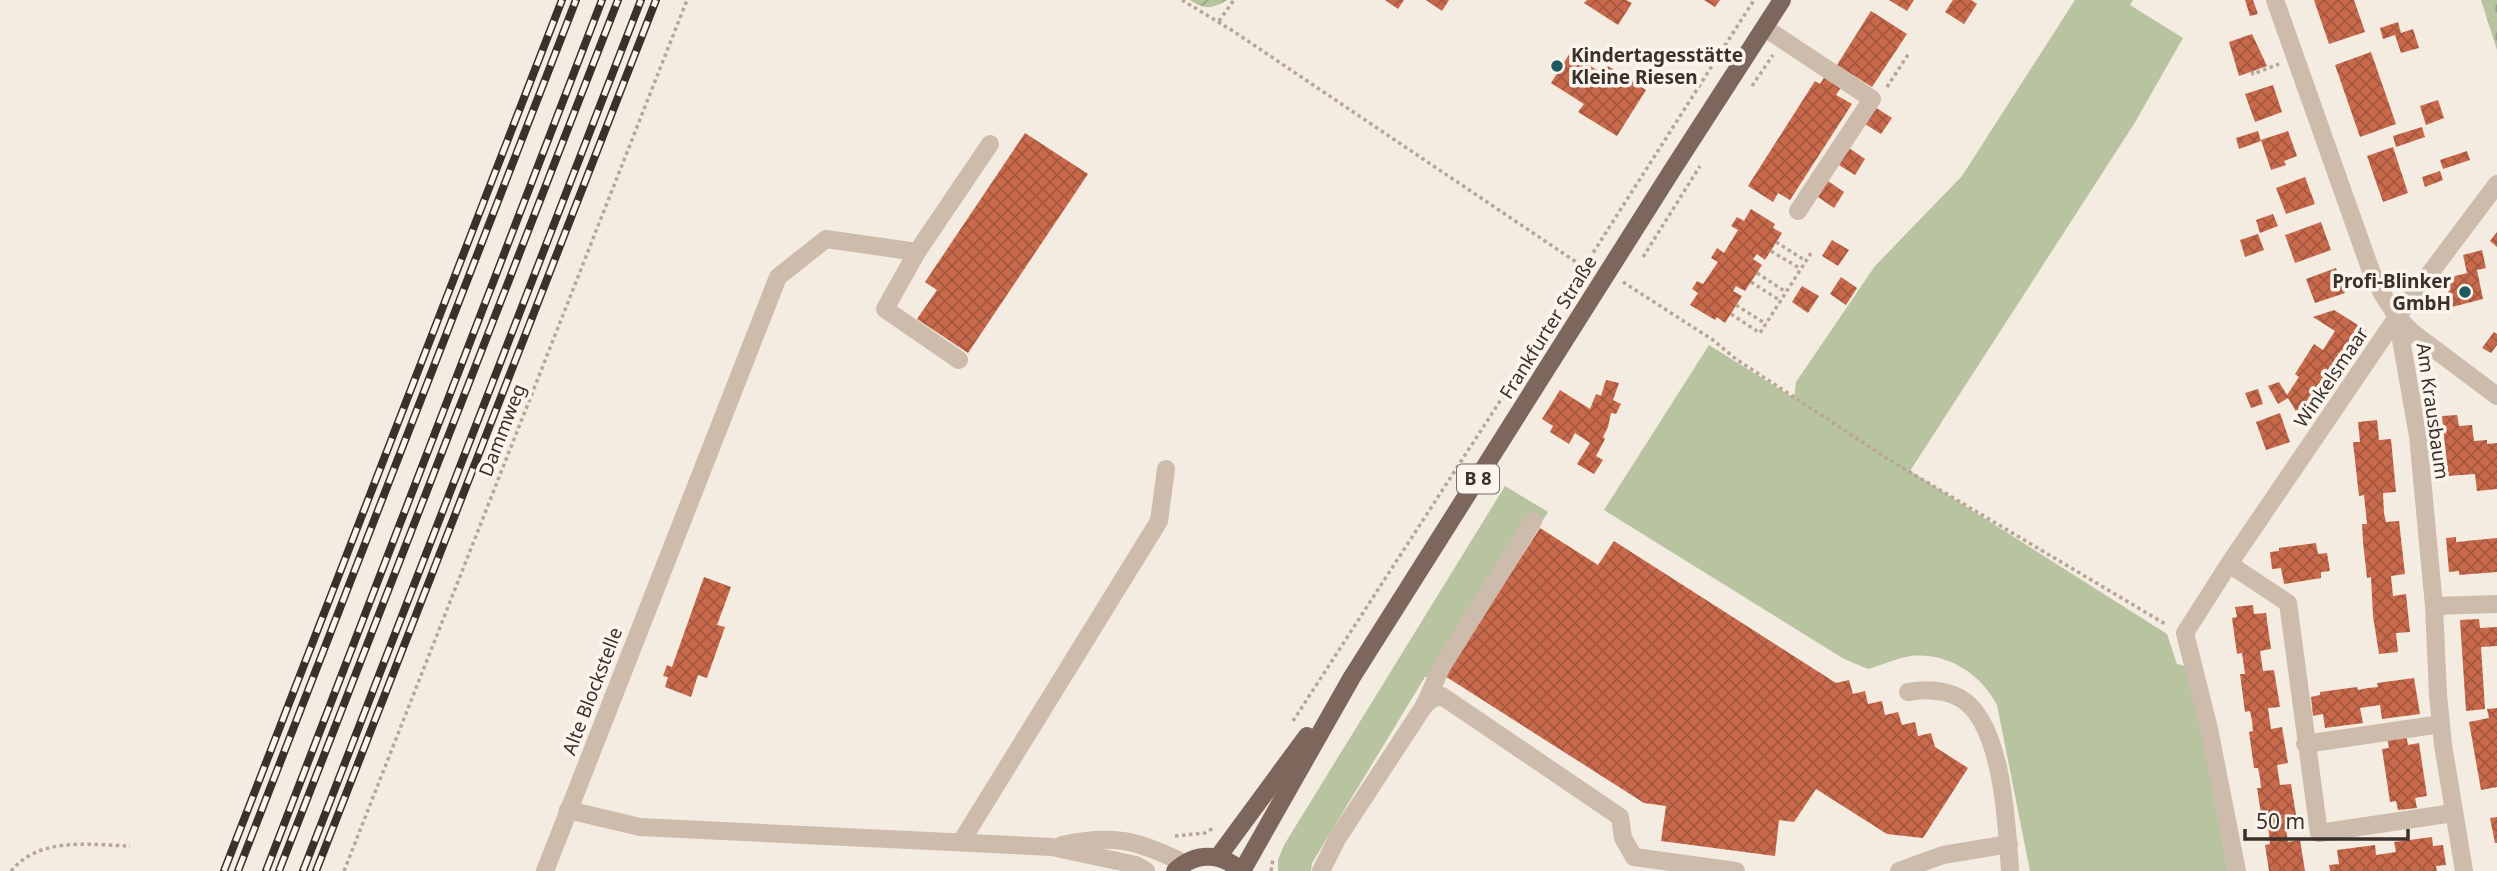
<svg xmlns="http://www.w3.org/2000/svg" width="2497" height="871" font-family="'Noto Sans',sans-serif">
	<style>
		.green { fill: #b8c4a0 }
		.cemetery { fill: url(#cemetery-stones) }
		.garden { fill: url(#garden-furrows) }
		.building { fill: url(#building-cross-hatch) }
		.lines { fill: none; stroke-linecap: round; stroke-linejoin: round }
		.path { stroke: #b9a596; stroke-width: 3.5; stroke-dasharray: 3.5 3.5; stroke-linecap: butt }
		.minor { stroke: #cdbbac; stroke-width: 18 }
		.major { stroke: #7d675c; stroke-width: 18 }
		.rail-casing { stroke: #3b302b; stroke-width: 8 }
		.rail { stroke: #fbf5ee; stroke-width: 5; stroke-dasharray: 16; stroke-linecap: butt }
		.poi-dot { fill: #1f5a5e; stroke: #fbf5ee; stroke-width: 2.5 }
		.labels { text-anchor: middle; stroke-width: 7; stroke-linejoin: round; paint-order: stroke }
		.shield { fill: #fbf5ee; stroke: #756b66; stroke-width: 2 }
		.shield-label { font-size: 18px; font-weight: bold; fill: #3b302b }
		.poi-label { font-size: 19px; font-weight: bold; fill: #3b302b; stroke: #fbf5ee; text-anchor: start }
		.street-label { font-size: 19px; fill: #3b302b; stroke: #fbf5ee }
	</style>
	<defs>
		<pattern id="cemetery-stones" width="16" height="16" patternUnits="userSpaceOnUse" patternTransform="scale(1.75)"><rect width="16" height="16" fill="#b8c4a0"/><path d="M2 7V4a2 2 0 0 1 4 0v3zM10 15v-3a2 2 0 0 1 4 0v3z" fill="#97a083"/></pattern>
		<pattern id="garden-furrows" width="10" height="10" patternUnits="userSpaceOnUse" patternTransform="scale(1.75)"><rect width="10" height="10" fill="#b8c4a0"/><path d="M-1 1l2-2M0 10L10 0M9 11l2-2" fill="none" stroke="#97a083"/></pattern>
		<pattern id="building-cross-hatch" width="8" height="8" patternUnits="userSpaceOnUse" patternTransform="scale(1.75)"><rect width="8" height="8" fill="#c8694b"/><path d="M0 0l8 8M0 8l8-8" fill="none" stroke="#a4573f"/></pattern>
	</defs>
	<rect width="100%" height="100%" fill="#f4ebe1"/>
	<g class="green">
		<path d="M2075 0H2133L2130 5 2183 38 2134 124 1910 471 2167 634 2177 664 2189 667 2228 871H2030L1997 705C1981 674 1947 652 1911 656 1897 658 1882 665 1868 669L1844 659 1604 510 1709 345 1794 398 1796 382 1875 266 1962 176Z"/>
		<path d="M1505 486 1548 512 1444 676 1425 677 1312 863 1311 871H1278V860L1284 845Z"/>
	</g>
	<path class="cemetery" d="M2481 0H2497V50Z"/>
	<path class="garden" d="M1190 0H1227C1212 9 1205 10 1190 0Z"/>
	<g class="building">
		<path d="M1385 0H1404L1398 9Z"/>
		<path d="M1426 0H1449L1442 11Z"/>
		<path d="M1587 0H1626L1632 3 1618 25 1584 3Z"/>
		<path d="M1704 0H1720L1715 7Z"/>
		<path d="M1889 0H1914L1907 11Z"/>
		<path d="M1953 0H1971L1977 4 1964 24 1945 12Z"/>
		<path d="M2245 0H2253L2258 14 2250 16Z"/>
		<path d="M2314 0H2354L2365 32 2329 44Z"/>
		<path d="M1871 11 1907 34 1872 87 1837 65Z"/>
		<path d="M2398 22 2401 33 2413 29 2419 48 2401 53 2395 35 2383 39 2380 28Z"/>
		<path d="M2252 34 2267 66 2239 76 2229 42Z"/>
		<path d="M2371 52 2396 124 2360 137 2335 65Z"/>
		<path d="M1570 53 1603 74 1608 66 1646 90 1617 136 1578 112 1584 104 1551 83Z"/>
		<path d="M1825 76 1842 86 1836 95 1852 104 1790 200 1778 193 1773 202 1748 186 1815 81 1820 84Z"/>
		<path d="M2273 85 2282 112 2255 122 2245 94Z"/>
		<path d="M2438 100 2444 118 2426 125 2420 106Z"/>
		<path d="M1875 107 1892 118 1881 134 1865 124Z"/>
		<path d="M2422 127 2425 137 2396 147 2393 136Z"/>
		<path d="M2258 131 2261 141 2239 149 2236 138Z"/>
		<path d="M2288 131 2297 156 2284 161 2286 165 2271 170 2261 140Z"/>
		<path d="M1025 133 1088 174 968 353 917 319 937 290 925 282Z"/>
		<path d="M2393 147 2408 193 2383 202 2367 156Z"/>
		<path d="M1849 148 1865 159 1855 175 1839 165Z"/>
		<path d="M2467 151 2470 160 2443 169 2440 160Z"/>
		<path d="M2440 171 2443 180 2425 187 2422 177Z"/>
		<path d="M2305 177 2315 204 2286 214 2276 188Z"/>
		<path d="M1828 181 1844 192 1834 208 1818 197Z"/>
		<path d="M1751 209 1775 224 1773 228 1782 233 1765 260 1757 254 1753 259 1762 265 1745 291 1736 286 1735 288 1733 291 1742 296 1725 323 1717 317 1715 320 1690 305 1698 293 1692 289 1697 281 1703 284 1718 262 1711 258 1717 248 1724 253 1738 230 1731 226 1737 217 1744 221Z"/>
		<path d="M2273 214 2278 226 2260 233 2256 220Z"/>
		<path d="M2321 222 2331 250 2295 263 2285 235Z"/>
		<path d="M2497 232V247L2490 241Z"/>
		<path d="M2258 234 2264 250 2245 257 2240 240Z"/>
		<path d="M1832 240 1849 250 1838 266 1822 256Z"/>
		<path d="M2482 250 2486 268 2477 270 2483 299 2452 307 2447 286 2455 276 2467 273 2463 255Z"/>
		<path d="M2336 268 2345 293 2315 303 2306 279Z"/>
		<path d="M1841 277 1857 288 1846 305 1830 294Z"/>
		<path d="M1802 286 1819 296 1808 313 1792 302Z"/>
		<path d="M2334 310 2366 330 2345 364 2338 360 2300 418 2288 398 2278 404 2268 386 2279 382 2287 395 2299 377 2295 374 2314 344 2323 350 2335 331 2313 317Z"/>
		<path d="M2494 332 2497 334V345L2491 353 2482 348Z"/>
		<path d="M1606 380 1619 383 1613 400 1621 404 1616 414 1611 413 1608 427 1603 437 1605 439 1596 456 1603 460 1594 474 1577 464 1590 443 1575 433 1569 444 1550 432 1553 426 1542 419 1560 390 1590 409 1596 394 1601 396Z"/>
		<path d="M2258 389 2263 404 2251 408 2245 393Z"/>
		<path d="M2280 413 2290 442 2266 450 2256 422Z"/>
		<path d="M2457 415 2459 426 2472 425 2474 441 2487 440V444L2497 443V489L2477 491 2475 474 2448 476 2442 416Z"/>
		<path d="M2377 420 2379 440 2391 439 2396 492 2383 493 2384 513 2386 522 2399 521 2405 574 2391 576 2393 596 2406 594 2410 632 2396 633 2398 652 2379 654 2373 616 2371 577 2367 578 2363 542 2362 524H2367L2364 495 2359 496 2353 442H2360L2358 422Z"/>
		<path d="M1540 528 1598 565 1614 541 1836 683 1849 680 1853 694 1865 691 1868 704 1882 701 1885 715 1898 712 1902 725 1915 722 1918 736 1931 733 1935 747 1968 768 1923 838 1887 834 1816 789 1794 822 1779 820 1775 856 1661 841 1666 806 1644 803 1445 676Z"/>
		<path d="M2456 537V542L2497 538V572L2459 575V571L2449 572 2446 538Z"/>
		<path d="M2316 543 2318 554 2327 553 2330 571 2321 572V578L2284 584 2281 568 2272 569 2270 552 2279 551V548Z"/>
		<path d="M704 577 731 587 717 625 725 627 707 678 698 675 691 697 665 687 668 677 663 676 667 665 672 667Z"/>
		<path d="M2253 605 2254 614 2266 613 2271 649 2260 651 2263 671 2274 670 2280 707 2268 708 2271 729 2282 727 2288 763 2277 765 2280 785 2291 784 2297 821 2285 822 2288 842 2300 840 2305 871H2269L2265 845 2270 844 2268 825 2263 826 2257 788H2261L2260 778 2258 768H2254L2249 732 2253 731 2252 721 2250 711 2245 712 2240 674H2245L2242 653 2237 654 2232 618 2237 617 2235 607Z"/>
		<path d="M2479 619 2480 628 2497 627V646L2481 647 2485 709 2466 711 2460 620Z"/>
		<path d="M2414 678 2420 714 2382 719 2380 705 2360 708 2363 723 2325 728 2323 714 2313 716 2311 697 2320 695V692L2357 687 2358 690 2368 688 2378 687 2377 683Z"/>
		<path d="M2497 708V787L2481 790 2469 722 2489 718 2487 709Z"/>
		<path d="M2406 735 2408 745 2419 743 2427 796 2415 798 2417 808 2398 810 2396 801 2390 802 2382 749 2389 748 2387 738Z"/>
		<path d="M2497 817V843H2495L2490 818Z"/>
		<path d="M2432 837 2433 846 2443 845 2446 865 2436 866 2437 871H2330L2329 865 2339 864 2337 850 2375 845 2376 855 2396 852 2394 842Z"/>
	</g>
	<g class="lines">
		<g class="path">
			<path d="M1182 0 1233 31 1585 268"/>
			<path d="M1219 21 1234 0"/>
			<path d="M2252 71 2253 74 2279 64"/>
			<path d="M1752 86 1773 55"/>
			<path d="M1887 87 1909 53"/>
			<path d="M1776 242 1806 261"/>
			<path d="M1771 251 1801 269"/>
			<path d="M1643 257 1700 166"/>
			<path d="M1757 273 1786 292"/>
			<path d="M1580 277 1584 267 1754 0"/>
			<path d="M1623 282 1713 340 1736 359 1888 459 2167 625"/>
			<path d="M1751 282 1781 301"/>
			<path d="M1736 305 1766 324"/>
			<path d="M1731 314 1760 333 1811 253"/>
			<path d="M1293 721 1557 313"/>
			<path d="M1175 836 1205 833 1215 827"/>
			<path d="M11 871C40 836 90 845 130 846"/>
			<path d="M344 871 687 0"/>
			<path d="M1271 871 1273 859"/>
		</g>
		<g class="minor">
			<path d="M2275 0 2371 271 2383 295 2397 317 2418 436 2434 606 2438 695 2443 745 2464 871"/>
			<path d="M1765 28 1872 99 1798 211"/>
			<path d="M917 252 885 309 959 360"/>
			<path d="M2397 317 2413 333 2497 396"/>
			<path d="M2229 564 2288 603 2319 833 2453 813"/>
			<path d="M2434 606 2497 604"/>
			<path d="M1908 692C1926 689 1943 689 1960 698 2003 722 2007 827 2010 871"/>
			<path d="M1424 706 1441 668 1533 521"/>
			<path d="M2305 744 2441 724"/>
			<path d="M568 810 640 827 1052 847 1136 865 1146 871"/>
			<path d="M961 842 1159 521 1166 469"/>
			<path d="M1062 845C1114 834 1137 840 1184 863"/>
			<path d="M545 871 778 277 826 239 917 252 990 144"/>
			<path d="M1321 871 1337 839 1424 706 1432 699 1442 696 1620 817 1623 838 1634 857 1736 871"/>
			<path d="M1899 871 1943 855 2009 844"/>
			<path d="M2237 871 2209 729 2185 633 2229 564 2397 317 2497 184"/>
		</g>
		<g class="major">
			<path d="M1218 857 1307 736"/>
			<path d="M1175 871C1195 852 1221 852 1241 871"/>
			<path d="M1242 871 1352 677 1671 172 1782 0"/>
		</g>
		<g class="rail-casing">
			<g id="rail">
				<path d="M224 871 562 0"/>
				<path d="M238 871 576 0"/>
				<path d="M266 871 602 0"/>
				<path d="M279 871 618 0"/>
				<path d="M303 871 641 0"/>
				<path d="M316 871 656 0"/>
			</g>
		</g>
		<use href="#rail" class="rail"/>
	</g>
	<g class="poi-dot">
		<circle cx="1557" cy="66" r="7"/>
		<circle cx="2465" cy="292" r="7"/>
	</g>
	<g class="labels">
		<rect class="shield" x="1457" y="464.5" width="42" height="29" rx="5"/>
		<g class="shield-label">
			<text x="1478" y="485">B 8</text>
		</g>
		<g class="poi-label">
			<text x="1571" y="62">Kindertagesstätte<tspan x="1571" dy="22">Kleine Riesen</tspan></text>
			<text x="2451" y="288" text-anchor="end">Profi-Blinker<tspan x="2451" dy="22">GmbH</tspan></text>
		</g>
		<g class="street-label">
			<text transform="translate(1548 327) rotate(-58)" y="7">Frankfurter Straße</text>
			<text transform="translate(2331 377) rotate(-56)" y="7">Winkelsmaar</text>
			<text transform="translate(2433 411) rotate(82)" y="7">Am Krausbaum</text>
			<text transform="translate(502 430) rotate(-69)" y="7">Dammweg</text>
			<text transform="translate(592 691) rotate(-69)" y="7">Alte Blockstelle</text>
		</g>
	</g>
	<path d="M2245 829v10h163v-10" fill="none" stroke="#3b302b" stroke-width="3.5"/>
	<text x="2256" y="829" font-size="21" fill="#3b302b" stroke="#fbf5ee" stroke-width="5" paint-order="stroke">50 m</text>
</svg>
